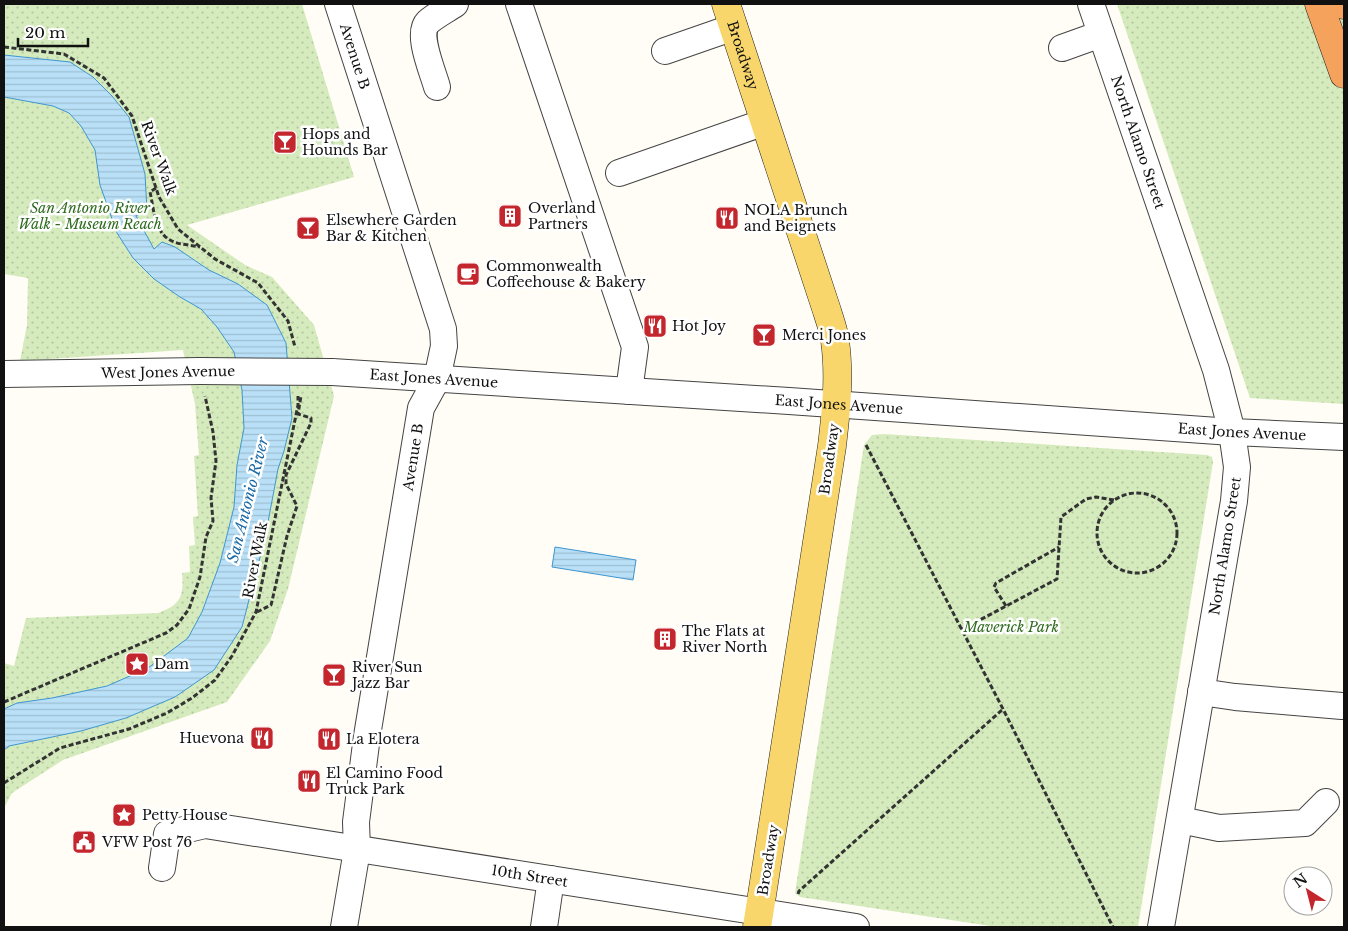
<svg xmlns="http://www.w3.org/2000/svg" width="1348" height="931" font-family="'Libre Baskerville',serif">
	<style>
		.grass { fill: url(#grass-dots) }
		.water { fill: url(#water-rules); stroke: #3f96cf }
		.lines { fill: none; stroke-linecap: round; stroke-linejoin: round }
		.minor-casing { stroke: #444; stroke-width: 28 }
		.major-casing { stroke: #222; stroke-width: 29 }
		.highway-casing { stroke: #222; stroke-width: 29 }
		.path { stroke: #333; stroke-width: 3; stroke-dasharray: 5 2.5; stroke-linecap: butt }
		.minor { stroke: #fff; stroke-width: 26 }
		.major { stroke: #f9d66b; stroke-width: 28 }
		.highway { stroke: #f5a25d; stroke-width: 28 }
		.minor-bridge-casing { stroke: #444; stroke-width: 28; stroke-linecap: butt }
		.minor-bridge { stroke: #fff; stroke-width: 26 }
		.labels { text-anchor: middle; stroke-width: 5; stroke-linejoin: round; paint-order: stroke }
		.street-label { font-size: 14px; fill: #111; stroke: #fff }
		.poi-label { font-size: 14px; fill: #111; stroke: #fff; text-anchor: start }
		.park-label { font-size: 14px; font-style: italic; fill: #2f6b1f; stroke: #fff }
		.water-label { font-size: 15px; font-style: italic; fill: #1768a6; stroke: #fff }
	</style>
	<defs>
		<pattern id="grass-dots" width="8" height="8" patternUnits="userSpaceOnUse" patternTransform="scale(1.25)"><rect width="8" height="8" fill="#d5ebbd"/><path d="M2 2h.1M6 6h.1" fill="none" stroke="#b6c8a1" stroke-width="1.8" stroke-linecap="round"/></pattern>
		<pattern id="water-rules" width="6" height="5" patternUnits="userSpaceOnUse" patternTransform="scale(1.25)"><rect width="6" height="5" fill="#b9e0f7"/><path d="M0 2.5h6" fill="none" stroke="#9ebfd3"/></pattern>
	</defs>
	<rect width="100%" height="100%" fill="#fffdf5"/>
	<g class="grass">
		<path d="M4 4H302L354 177 187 225 245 265 272 277 314 325 334 396 288 589 270 641 227 702 63 760 12 793 4 808V663L14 666 26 618 158 613C181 605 184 596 182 573L190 572 189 546 195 545 193 517 198 516 194 456 199 455 195 404 183 350 20 361 27 325 28 278 4 274Z"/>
		<path d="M1117 4H1344V404L1250 398Z"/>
		<path d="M884 434 1207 455 1212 457 1213 462 1138 927H997L800 897 795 893 864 445 872 435Z"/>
	</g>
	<g class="water">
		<path d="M4 55 70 62 93 77 112 96 129 117 145 174 147 211 136 216 154 249 162 242 175 247 209 270 238 284 267 305 286 343 292 418 284 451 278 469 265 538 242 627 214 670 175 697 126 718 81 731 9 746 4 750V709L17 703 52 698 107 686 148 668 188 638 202 612 220 563 234 507 237 465 244 428 242 390 234 352 217 327 201 309 180 297 154 279 133 258 117 233 100 185 95 150 81 126 69 113 53 106 4 97Z"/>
		<path d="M555 547 636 560 633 580 552 567Z"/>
	</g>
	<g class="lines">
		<g class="minor-casing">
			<g id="minor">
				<path id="s1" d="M338 4 443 329 444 346 437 379 421 408 367 736 356 822 357 850 344 927"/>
				<path d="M519 4 635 347 629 391"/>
				<path id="s2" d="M1091 4 1216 370 1232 432 1237 467 1234 501 1161 927"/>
				<path d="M1062 48 1101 34"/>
				<path d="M665 51 734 27"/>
				<path d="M437 87C433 72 416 34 428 22 436 15 446 10 455 4"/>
				<path d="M619 173 765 122"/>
				<path id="s3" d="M332 372 789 401 1232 432 1344 437"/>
				<path d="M4 374 200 371"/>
				<path d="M1201 692 1235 697 1342 706"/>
				<path d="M1180 820 1219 828 1305 823 1326 802"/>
				<path id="s4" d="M162 868 167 834 205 825 856 927"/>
				<path d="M544 927 551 879"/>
			</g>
		</g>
		<g class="major-casing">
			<g id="major">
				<path id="s5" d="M726 4 827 311C830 321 834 331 835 341 840 376 836 412 832 446L757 927"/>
			</g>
		</g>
		<g class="highway-casing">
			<g id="highway">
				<path d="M1319 4 1344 74"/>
				<path d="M1344 4V5"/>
			</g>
		</g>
		<g class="path">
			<path d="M4 47 64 54 104 78 132 116 159 197 178 229 215 259 258 283 288 321 295 347"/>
			<path d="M156 188 150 192C154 209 154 233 172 241 180 245 192 245 200 247"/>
			<path d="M866 445 1003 709 1113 927"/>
			<circle cx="1137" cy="533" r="40"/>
			<path d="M1006 606 994 587 996 583 1059 547"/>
			<path d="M257 612 271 605 272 601 287 536 297 506 286 484V475L311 423V418L298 414 301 396"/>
			<path d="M961 630 1057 579 1061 517 1086 499 1096 497 1114 500"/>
			<path d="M4 702 166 633 177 625 189 609 200 577 206 537 213 521 211 498 216 461 213 432 205 396"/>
			<path d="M4 783 60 748 129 729 167 713 192 698 215 680 232 656 256 612 298 405V396"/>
			<path d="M798 894 799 891 1003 709"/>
		</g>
		<use href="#minor" class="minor"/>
		<use href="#major" class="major"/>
		<use href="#highway" class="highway"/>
		<g class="minor-bridge-casing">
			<path id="minor-bridge" d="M200 371 332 372"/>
		</g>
		<use href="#minor-bridge" class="minor-bridge"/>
	</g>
	<defs>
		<g id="bar-square" transform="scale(1.25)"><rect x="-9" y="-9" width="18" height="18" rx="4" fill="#c4262e" stroke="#fff"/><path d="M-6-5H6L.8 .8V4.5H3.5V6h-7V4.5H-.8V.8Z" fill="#fff"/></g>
		<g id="building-square" transform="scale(1.25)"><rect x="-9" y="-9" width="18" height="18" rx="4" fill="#c4262e" stroke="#fff"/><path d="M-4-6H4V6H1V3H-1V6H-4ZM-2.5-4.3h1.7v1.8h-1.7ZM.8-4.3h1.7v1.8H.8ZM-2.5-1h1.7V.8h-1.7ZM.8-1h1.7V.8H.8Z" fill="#fff"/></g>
		<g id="restaurant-square" transform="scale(1.25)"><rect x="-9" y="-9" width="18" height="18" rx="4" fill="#c4262e" stroke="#fff"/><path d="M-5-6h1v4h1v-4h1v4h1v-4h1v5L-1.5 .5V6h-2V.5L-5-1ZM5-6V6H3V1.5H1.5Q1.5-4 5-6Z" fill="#fff"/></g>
		<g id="cafe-square" transform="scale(1.25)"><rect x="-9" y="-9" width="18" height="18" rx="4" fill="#c4262e" stroke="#fff"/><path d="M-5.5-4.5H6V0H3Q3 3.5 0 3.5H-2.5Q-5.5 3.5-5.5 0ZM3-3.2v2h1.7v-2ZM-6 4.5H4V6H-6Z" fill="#fff"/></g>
		<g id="sight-square" transform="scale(1.25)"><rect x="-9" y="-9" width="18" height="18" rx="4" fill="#c4262e" stroke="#fff"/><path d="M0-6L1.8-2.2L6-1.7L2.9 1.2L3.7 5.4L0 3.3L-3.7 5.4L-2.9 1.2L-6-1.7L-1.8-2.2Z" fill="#fff"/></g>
		<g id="civic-square" transform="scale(1.25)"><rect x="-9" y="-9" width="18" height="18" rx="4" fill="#c4262e" stroke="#fff"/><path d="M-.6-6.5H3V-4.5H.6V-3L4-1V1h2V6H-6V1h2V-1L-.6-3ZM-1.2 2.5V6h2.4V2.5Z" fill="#fff"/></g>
	</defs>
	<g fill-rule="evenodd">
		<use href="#bar-square" x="285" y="142"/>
		<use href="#building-square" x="510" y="216"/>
		<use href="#restaurant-square" x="727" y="218"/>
		<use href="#bar-square" x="308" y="228"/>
		<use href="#cafe-square" x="468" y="274"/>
		<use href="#restaurant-square" x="655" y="326"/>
		<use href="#bar-square" x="764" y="335"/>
		<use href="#building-square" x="665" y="639"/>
		<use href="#sight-square" x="137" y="664"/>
		<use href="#bar-square" x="334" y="675"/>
		<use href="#restaurant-square" x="262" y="738"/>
		<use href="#restaurant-square" x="329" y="739"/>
		<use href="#restaurant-square" x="309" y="781"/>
		<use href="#sight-square" x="124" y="815"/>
		<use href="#civic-square" x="84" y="842"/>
	</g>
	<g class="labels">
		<g class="street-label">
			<text dy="5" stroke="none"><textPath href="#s5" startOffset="54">Broadway</textPath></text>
			<text dy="5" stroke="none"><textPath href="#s1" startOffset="55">Avenue B</textPath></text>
			<text dy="5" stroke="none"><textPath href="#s2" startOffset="146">North Alamo Street</textPath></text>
			<text transform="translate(159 158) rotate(70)" y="5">River Walk</text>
			<text transform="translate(168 372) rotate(-1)" y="5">West Jones Avenue</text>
			<text dy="5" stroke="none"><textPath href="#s3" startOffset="102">East Jones Avenue</textPath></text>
			<text dy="5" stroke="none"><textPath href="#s3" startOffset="508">East Jones Avenue</textPath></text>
			<text dy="5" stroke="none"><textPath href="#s3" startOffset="912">East Jones Avenue</textPath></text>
			<text transform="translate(413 457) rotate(-81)" y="5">Avenue B</text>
			<text transform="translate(829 459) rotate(-82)" y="5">Broadway</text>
			<text transform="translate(1225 546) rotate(-81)" y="5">North Alamo Street</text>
			<text transform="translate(255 560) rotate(-79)" y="5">River Walk</text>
			<text transform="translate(768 860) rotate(-81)" y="5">Broadway</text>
			<text dy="5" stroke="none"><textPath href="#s4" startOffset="402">10th Street</textPath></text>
		</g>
		<g class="poi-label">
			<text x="302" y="139">Hops and<tspan x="302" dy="16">Hounds Bar</tspan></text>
			<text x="528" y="213">Overland<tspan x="528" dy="16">Partners</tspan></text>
			<text x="744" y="215">NOLA Brunch<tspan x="744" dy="16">and Beignets</tspan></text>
			<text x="326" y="225">Elsewhere Garden<tspan x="326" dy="16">Bar &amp; Kitchen</tspan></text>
			<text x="486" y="271">Commonwealth<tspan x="486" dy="16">Coffeehouse &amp; Bakery</tspan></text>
			<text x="672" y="331">Hot Joy</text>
			<text x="782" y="340">Merci Jones</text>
			<text x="682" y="636">The Flats at<tspan x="682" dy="16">River North</tspan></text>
			<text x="154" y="669">Dam</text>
			<text x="352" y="672">River Sun<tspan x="352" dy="16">Jazz Bar</tspan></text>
			<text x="244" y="743" text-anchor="end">Huevona</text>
			<text x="346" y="744">La Elotera</text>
			<text x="326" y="778">El Camino Food<tspan x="326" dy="16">Truck Park</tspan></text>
			<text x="142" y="820">Petty House</text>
			<text x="102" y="847">VFW Post 76</text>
		</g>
		<g class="park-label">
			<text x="90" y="213">San Antonio River<tspan x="90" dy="16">Walk - Museum Reach</tspan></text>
			<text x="1011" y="632">Maverick Park</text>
		</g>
		<g class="water-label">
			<text transform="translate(248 500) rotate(-76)" y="5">San Antonio River</text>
		</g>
	</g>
	<rect width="1348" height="931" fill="none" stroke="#111111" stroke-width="10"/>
	<g transform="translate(1308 891) rotate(324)"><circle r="24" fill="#ffffff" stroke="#a0a0a0"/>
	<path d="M0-4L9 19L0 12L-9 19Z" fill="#c4262e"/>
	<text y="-8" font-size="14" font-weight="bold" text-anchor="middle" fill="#111111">N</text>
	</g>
	<path d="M18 38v8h70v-8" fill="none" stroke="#111111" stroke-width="2.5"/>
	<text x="25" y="38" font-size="15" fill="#111111" stroke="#ffffff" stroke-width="4" paint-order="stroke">20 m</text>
</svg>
